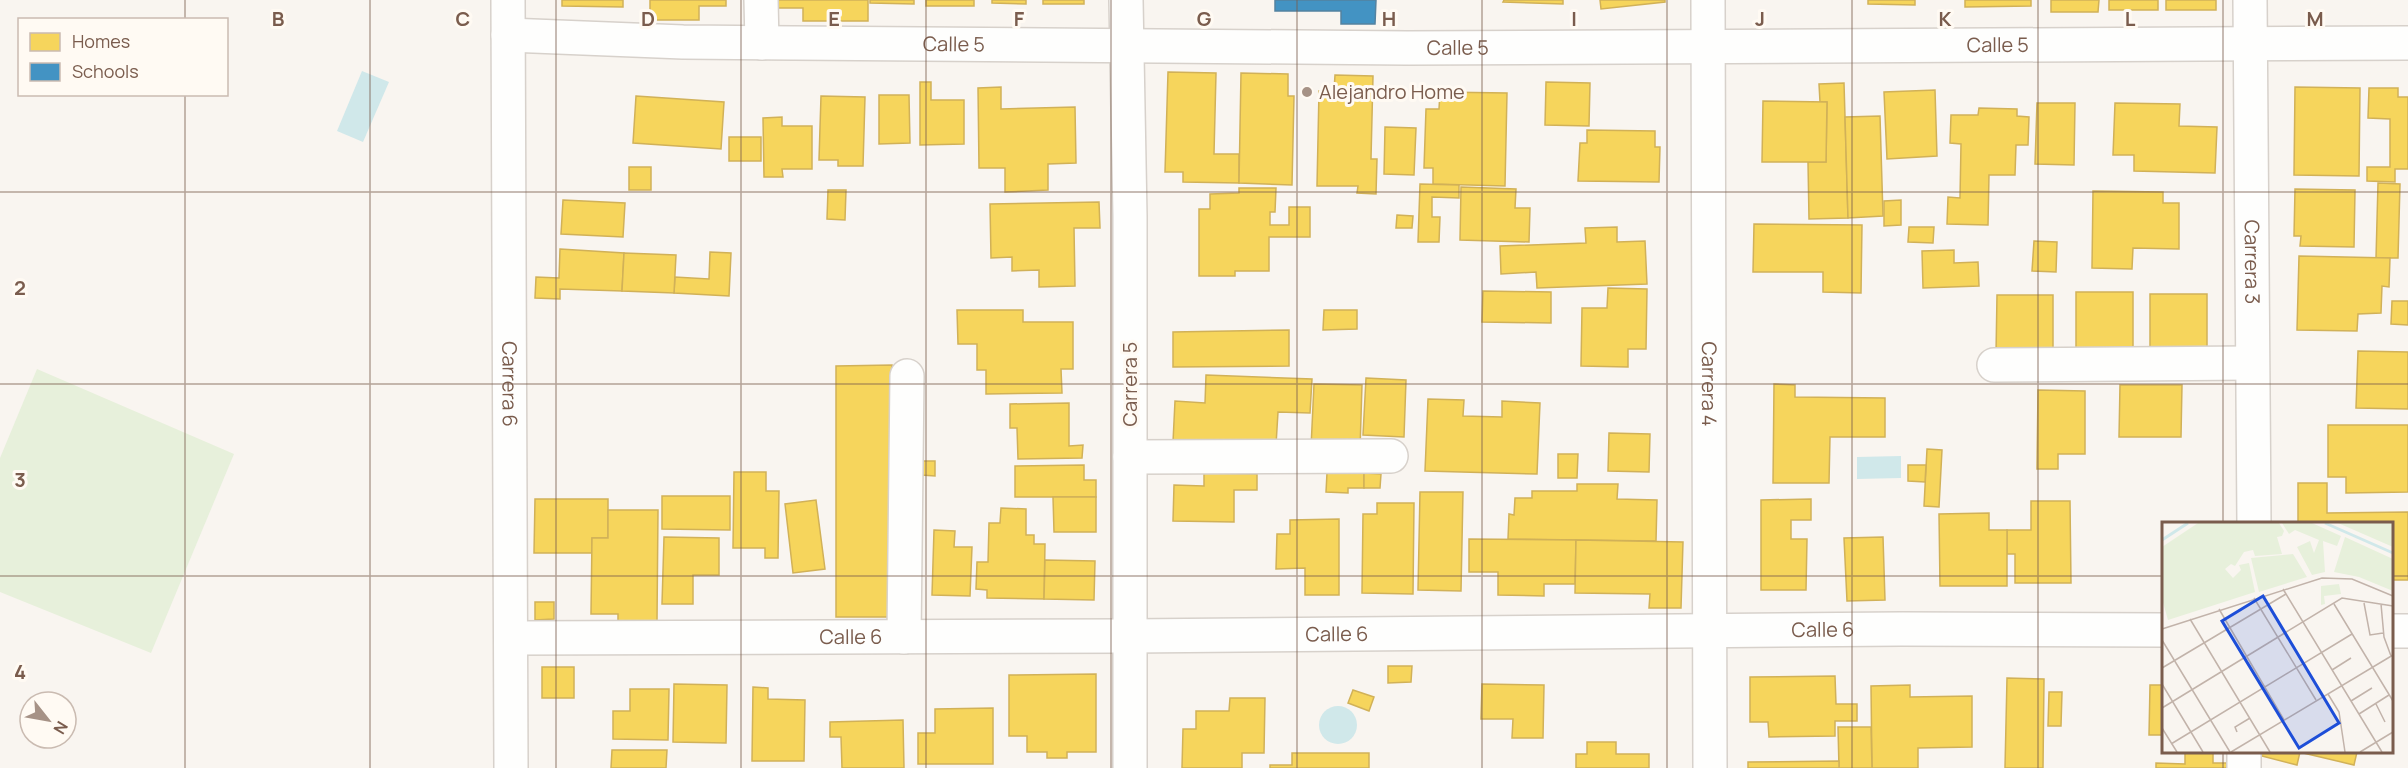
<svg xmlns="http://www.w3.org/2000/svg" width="2408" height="768" font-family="Manrope,sans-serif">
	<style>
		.green { fill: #e7f0db }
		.water { fill: #d0e8ea }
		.homes { fill: #f6d55c; stroke: #d1b158; stroke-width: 1.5 }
		.schools { fill: #4393c3; stroke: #5482a0; stroke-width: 1.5 }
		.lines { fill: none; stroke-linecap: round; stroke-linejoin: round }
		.minor-casing { stroke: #d7d1cb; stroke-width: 36 }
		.minor { stroke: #fefefd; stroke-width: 33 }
		.grid { fill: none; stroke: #7a5c4d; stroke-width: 1.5; stroke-opacity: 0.55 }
		.poi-dot { fill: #a69286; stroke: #fffaf3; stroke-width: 2 }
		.labels { text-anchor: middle; stroke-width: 6; stroke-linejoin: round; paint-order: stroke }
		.street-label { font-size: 20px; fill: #7a5c4d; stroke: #fffaf3 }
		.poi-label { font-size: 20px; fill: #7a5c4d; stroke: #fffaf3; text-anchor: start }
		.inset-river { fill: none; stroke: #d0e8ea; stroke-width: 3 }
		.inset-road { fill: none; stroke: #c2b3aa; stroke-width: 1.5 }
		.view { fill: #1d4ed8; fill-opacity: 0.15; stroke: #1d4ed8; stroke-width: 3 }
		.inset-edge { fill: none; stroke: #7a5c4d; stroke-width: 3 }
		.grid-label { font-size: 20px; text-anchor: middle; font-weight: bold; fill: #7a5c4d; stroke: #fffaf3; stroke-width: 6; stroke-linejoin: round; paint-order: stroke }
	</style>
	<rect width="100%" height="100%" fill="#f9f5f0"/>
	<path class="green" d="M37 369 234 454 151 653 0 592V458Z"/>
	<g class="water">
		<path d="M362 71 389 82 363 142 337 131Z"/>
		<path d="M1901 456V478L1857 479V457Z"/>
		<circle cx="1338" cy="725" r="19"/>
	</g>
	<g class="homes">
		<path d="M562 0H623V7L562 6Z"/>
		<path d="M650 0H726V6H699V20H650Z"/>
		<path d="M777 0H868V21H803V8H776Z"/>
		<path d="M870 0H914V4L870 3Z"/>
		<rect x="926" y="0" width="48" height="6"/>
		<path d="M992 0H1026V4L992 3Z"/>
		<rect x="1043" y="0" width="41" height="4"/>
		<path d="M1504 0H1563V4L1503 2Z"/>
		<path d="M1600 0H1665V2L1601 9Z"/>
		<path d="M1868 0H1915V5L1868 4Z"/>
		<path d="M1965 0H2031V6L1965 7Z"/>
		<path d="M2051 0H2099L2098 12H2051Z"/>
		<rect x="2109" y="0" width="49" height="10"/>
		<rect x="2166" y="0" width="50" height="10"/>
		<path d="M1168 72 1216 73 1214 154H1239V183L1183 182V172H1165Z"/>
		<path d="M1241 73 1288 74V96H1294L1292 185 1239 183Z"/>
		<path d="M1335 75 1373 76 1371 159H1377L1376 194 1357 193 1358 186H1317L1319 91H1334Z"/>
		<path d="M920 82H931V100H964V144L920 145Z"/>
		<path d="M1546 82 1590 83 1589 126 1545 125Z"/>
		<path d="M1844 83 1848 218 1809 219 1808 162H1826L1827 102H1820L1819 84Z"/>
		<path d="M1001 87V109L1075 107 1076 163 1048 164V190L1005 192V168H979L978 88Z"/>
		<path d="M2295 87 2360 88 2359 176 2294 175Z"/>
		<path d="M2369 88H2398V97H2408V169H2395V182L2367 181V167H2390V119L2368 118Z"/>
		<path d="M1935 90 1937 156 1887 159 1884 92Z"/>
		<path d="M1440 92 1507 93 1505 186 1433 184V168H1424L1426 109H1439Z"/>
		<path d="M879 95H909L910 143 879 144Z"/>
		<path d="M636 96 724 102 721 149 633 143Z"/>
		<path d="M821 96 865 97 863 166H838V160H819Z"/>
		<path d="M1763 101 1827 102 1826 162H1762Z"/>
		<path d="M2037 103H2075L2074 165 2035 164Z"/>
		<path d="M2115 103 2180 104 2179 126 2217 127 2215 173 2134 171V155H2113Z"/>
		<path d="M1979 108 2017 109V116L2029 117 2028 145H2016L2015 175H1989L1988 225 1947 224 1948 197 1960 198 1961 144 1950 143 1951 115H1978Z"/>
		<path d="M1880 116 1883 216 1848 218 1845 117Z"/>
		<path d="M782 117V126H812V169H782L783 177H764L763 118Z"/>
		<path d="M1385 127 1416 128 1414 175 1384 174Z"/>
		<path d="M1587 130 1655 131V147H1660L1659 182 1578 181 1580 143H1587Z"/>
		<rect x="729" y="137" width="32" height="24"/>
		<rect x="629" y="167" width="22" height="23"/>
		<path d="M2378 183 2400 184 2398 258H2376Z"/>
		<path d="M1420 184 1459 185V198L1432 197V217H1440L1439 242H1418Z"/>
		<path d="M1461 187 1516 189 1515 208H1530L1529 242 1460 240Z"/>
		<path d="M1239 188H1276L1275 212H1270V225H1289V207H1310V237H1269V271H1235V276H1199V209H1210V194L1239 193Z"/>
		<path d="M2295 189 2355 190 2354 247 2300 246 2301 236H2294Z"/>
		<path d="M828 190H846L845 220 827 219Z"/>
		<path d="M2093 191 2163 192V203H2179V249L2133 248 2132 269 2092 268Z"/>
		<path d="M563 200 625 203 623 237 561 234Z"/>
		<path d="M1901 200V225L1884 226V201Z"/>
		<path d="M1099 202 1100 228H1074L1075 286 1039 287V270L1012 271V257L991 258 990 204Z"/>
		<path d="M1397 215 1413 216 1412 228H1396Z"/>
		<path d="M1754 224 1862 225 1861 293 1823 292V272H1753Z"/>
		<path d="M1617 227V242L1645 241 1647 284 1537 288 1536 272 1501 274 1500 246 1586 243 1585 228Z"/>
		<path d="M1909 227H1934L1933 243 1908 242Z"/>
		<path d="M2034 241 2057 242 2056 272 2032 271Z"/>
		<path d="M560 249 624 253 622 291 560 289V299L535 298 536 277 559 278Z"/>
		<path d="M1954 250V263L1978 262 1979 286 1923 288 1922 251Z"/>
		<path d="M710 252 731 253 729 296 674 293 675 277 709 279Z"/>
		<path d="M624 253 676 255 674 293 622 291Z"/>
		<path d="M2299 256 2390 258 2389 287 2382 286 2381 313 2358 314 2357 331 2297 330Z"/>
		<path d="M1608 288 1647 289 1646 349H1628V367L1581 366 1582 308H1607Z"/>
		<path d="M1483 291 1551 292V323L1482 322Z"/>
		<rect x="2076" y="292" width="57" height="58"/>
		<path d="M2150 294H2207V352L2150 353Z"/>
		<path d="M1997 295H2053V353L1996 354Z"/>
		<path d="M2392 301H2408V325L2391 324Z"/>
		<path d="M957 310H1023V322H1073V369H1061L1062 393 986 394V370H977V344H958Z"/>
		<path d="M1324 310H1357V329L1323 330Z"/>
		<path d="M1289 330V366L1173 367V332Z"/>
		<path d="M2358 351 2408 352V409L2356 408Z"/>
		<path d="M892 365 891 617H836V366Z"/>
		<path d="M1206 375 1312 379 1310 413 1278 412 1276 445 1173 442 1175 401 1205 403Z"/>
		<path d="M1366 378 1406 380 1404 437 1363 435Z"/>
		<path d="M1314 384 1362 385 1360 449 1311 448Z"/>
		<path d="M1774 384 1795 385V397L1885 398V437H1830L1829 483H1773Z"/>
		<path d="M2120 385H2182L2181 437H2119Z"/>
		<path d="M2038 390 2085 391V454H2058V469H2037Z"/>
		<path d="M1428 399 1464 400 1463 416 1502 417V401L1540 403 1537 474 1425 471Z"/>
		<path d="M1069 403V446L1083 445 1082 458 1018 459 1017 428H1010V404Z"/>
		<path d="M2328 425H2408V492L2346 493V477H2328Z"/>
		<path d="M1609 433 1650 434 1649 472 1608 471Z"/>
		<path d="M1927 449 1942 450 1939 507 1924 506Z"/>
		<path d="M1558 454H1578L1577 478H1558Z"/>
		<path d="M922 461H935V476L921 475Z"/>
		<path d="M1084 465V480H1096V497H1015V466Z"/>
		<path d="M1908 465H1926L1925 482 1908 481Z"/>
		<path d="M734 472H766V491H779L778 558H765V548H733Z"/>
		<path d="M1204 473 1257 474V490H1234V522L1173 521 1174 485 1204 486Z"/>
		<path d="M1327 473H1364V488H1348V493L1326 492Z"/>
		<path d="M1364 473 1381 474 1380 488H1364Z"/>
		<path d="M2298 483H2327V513L2408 512V580H2392V524H2298Z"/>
		<path d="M1577 484H1618L1617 499 1657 500 1656 541 1508 539 1509 514 1514 515 1515 498H1532V491H1577Z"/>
		<path d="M1420 492H1463L1461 591 1418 590Z"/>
		<path d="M662 496H730V530L662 529Z"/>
		<path d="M1053 497H1096V532H1054Z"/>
		<path d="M535 499H608V538H592V553H534Z"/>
		<path d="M1811 499V520H1791V539H1807L1806 590H1761V500Z"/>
		<path d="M816 500 825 569 793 573 785 504Z"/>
		<path d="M2031 501H2070L2071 583H2015V554H2007V530H2031Z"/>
		<path d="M1377 503H1414L1413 594 1362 593 1363 514H1377Z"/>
		<path d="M1001 508 1026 509V535H1034V544H1045L1044 599 987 598V590L976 589 977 562H988L989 523H1000Z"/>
		<path d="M608 510H658L657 621H618V614H591L592 538H608Z"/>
		<path d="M1989 513V530H2007V586H1940L1939 514Z"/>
		<path d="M1339 519V595H1305V568L1276 569 1277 534H1290V520Z"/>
		<path d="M934 530 955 531 954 547H972L970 596 932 595Z"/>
		<path d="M664 537 719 538V575H693V604H662Z"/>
		<path d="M1883 537 1885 600 1847 601 1844 538Z"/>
		<path d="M1469 539 1576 540 1575 584H1544V596L1498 595V572H1469Z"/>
		<path d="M1576 540 1683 542 1681 608H1649L1650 594 1575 593Z"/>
		<path d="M1045 560 1095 561 1094 600 1044 599Z"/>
		<path d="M535 602H554V619L535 620Z"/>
		<path d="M1388 666H1412L1411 682 1388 683Z"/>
		<rect x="542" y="667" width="32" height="31"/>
		<path d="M2163 671 2164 735H2149L2150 685H2163Z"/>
		<path d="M1096 674V752H1067V758H1047V752H1027V736H1009V675Z"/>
		<path d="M1835 676 1836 704H1857V721H1835V736L1769 737 1768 722H1750V677Z"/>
		<path d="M2007 678 2044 679 2043 768H2005Z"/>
		<path d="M674 684 727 685 726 743 673 742Z"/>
		<path d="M1482 684 1544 685 1543 738H1512L1513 719H1481Z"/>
		<path d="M1910 685V697L1972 696V747L1918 748V768H1872L1871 686Z"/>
		<path d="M753 687 768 688V699L805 700 804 761H752Z"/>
		<path d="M630 689H669L668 740 613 739V711H630Z"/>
		<path d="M1353 690 1374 697 1369 711 1348 703Z"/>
		<path d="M2049 692H2062L2061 726H2048Z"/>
		<path d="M1230 698H1265L1264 753H1242V768H1182L1183 729H1196V711H1229Z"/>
		<path d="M993 708V764H918V733H935V709Z"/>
		<path d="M903 720 904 768H842L841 737H830V722Z"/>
		<path d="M1838 727H1871L1872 768H1839Z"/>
		<path d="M1587 742H1616V754H1649V768H1576V754H1587Z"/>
		<path d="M612 750H667L666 768H611Z"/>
		<path d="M2185 752 2213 753V763H2231V768H2156V763L2185 764Z"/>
		<path d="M2259 752H2300L2297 765 2258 755Z"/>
		<path d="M2299 752H2357L2354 765Z"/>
		<path d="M1292 753H1369V768H1270V765H1292Z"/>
		<path d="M1839 761V768H1748V762Z"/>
	</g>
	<path class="schools" d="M1275 0H1376L1375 24H1341V11H1275Z"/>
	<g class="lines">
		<g class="minor-casing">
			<g id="minor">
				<path id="s1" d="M508 0 511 768"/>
				<path d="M761 0 762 43"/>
				<path d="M1126 0 1130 216V768"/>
				<path id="s2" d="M1708 0 1710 768"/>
				<path id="s3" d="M2250 0 2254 524"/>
				<path id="s4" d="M508 35 683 42 1407 48 2408 43"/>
				<path d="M1994 365 2252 363"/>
				<path d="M1130 457 1391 456"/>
				<path d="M2392 631H2408"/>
				<path d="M904 637 907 376"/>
				<path id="s5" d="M511 638 1130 636 1901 629 2164 630"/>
				<path d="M2244 768V752"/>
			</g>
		</g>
		<use href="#minor" class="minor"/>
	</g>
	<path class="grid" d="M185 0V20M370 0V768M556 0V768M741 0V768M926 0V768M1111 0V768M1297 0V768M1482 0V768M1667 0V768M1852 0V768M2038 0V768M2223 0V524M185 94V768M0 192H2408M0 384H2408M0 576H2164M2392 576H2408M2223 752V768"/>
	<circle class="poi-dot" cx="1307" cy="92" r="6"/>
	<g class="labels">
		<g class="street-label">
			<text dy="7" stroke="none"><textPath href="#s4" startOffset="446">Calle 5</textPath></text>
			<text dy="7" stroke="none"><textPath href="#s4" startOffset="1490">Calle 5</textPath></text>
			<text dy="7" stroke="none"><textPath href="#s4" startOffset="950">Calle 5</textPath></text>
			<text dy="7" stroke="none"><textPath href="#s3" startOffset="262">Carrera 3</textPath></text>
			<text dy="7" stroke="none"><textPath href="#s1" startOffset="384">Carrera 6</textPath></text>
			<text transform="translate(1130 384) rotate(-90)" y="7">Carrera 5</text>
			<text dy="7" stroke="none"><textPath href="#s2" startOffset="384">Carrera 4</textPath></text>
			<text dy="7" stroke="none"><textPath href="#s5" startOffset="1312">Calle 6</textPath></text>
			<text dy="7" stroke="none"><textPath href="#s5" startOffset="826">Calle 6</textPath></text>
			<text dy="7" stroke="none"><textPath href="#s5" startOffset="340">Calle 6</textPath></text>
		</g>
		<g class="poi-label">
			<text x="1319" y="99">Alejandro Home</text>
		</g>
	</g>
	<g transform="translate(2162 522)">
		<rect width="231" height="231" fill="#f9f5f0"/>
		<path d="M36 1H117L122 9 120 14 115 15 120 32 93 34 91 28 82 30 73 44 69 42 63 47 71 56 79 48 77 43 87 41 93 70 6 98 0 77V25ZM120 1H150L179 14 175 24 161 19 163 50 150 53 135 25 148 19 152 31 157 18 133 8 127 12ZM176 1H231V25ZM183 15 231 37V69L197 55 172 50ZM131 32 145 55 97 70 89 36ZM177 62 179 72 162 74 163 82 159 83V64Z" fill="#e7f0db"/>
		<path class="inset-river" d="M163 1 231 31M0 18 26 1"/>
		<path class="inset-road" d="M121 67 220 230M92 76 154 178M202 81 208 113 221 111M172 82 231 179M219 82 222 115 229 134M57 87 122 198M28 97 108 230M0 107 160 56 190 57 231 74M0 118 68 230M0 146 124 72M170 148 189 136M0 162 41 230M166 172 177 190 183 230M189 179 210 166M214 182 223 200M0 186 180 76 231 84M197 192 227 173M0 206 15 230M75 210 73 205 88 196M9 222 190 112M69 230 231 133M198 230 231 210"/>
		<path class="view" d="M101 74 177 201 137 226 60 99Z"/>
		<rect width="231" height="231" class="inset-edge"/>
	</g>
	<g class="grid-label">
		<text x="278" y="26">B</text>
		<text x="463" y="26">C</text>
		<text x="648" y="26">D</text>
		<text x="834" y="26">E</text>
		<text x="1019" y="26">F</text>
		<text x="1204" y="26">G</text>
		<text x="1389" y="26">H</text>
		<text x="1574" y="26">I</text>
		<text x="1760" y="26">J</text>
		<text x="1945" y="26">K</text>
		<text x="2130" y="26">L</text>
		<text x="2315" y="26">M</text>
		<text x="20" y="295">2</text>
		<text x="20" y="487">3</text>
		<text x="20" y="679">4</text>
	</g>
	<rect x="18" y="18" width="210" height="78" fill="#fffaf3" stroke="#cabbb1" stroke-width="1.5"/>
	<rect x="30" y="33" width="30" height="18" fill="#f6d55c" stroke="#cabbb1" stroke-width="1.5"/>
	<text x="72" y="48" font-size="18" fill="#7a5c4d">Homes</text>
	<rect x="30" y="63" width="30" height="18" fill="#4393c3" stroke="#cabbb1" stroke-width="1.5"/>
	<text x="72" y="78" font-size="18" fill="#7a5c4d">Schools</text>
	<g transform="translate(48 720) rotate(121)"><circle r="28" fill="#fffaf3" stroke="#cabbb1" stroke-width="1.5"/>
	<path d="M0-4.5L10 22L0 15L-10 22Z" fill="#a69286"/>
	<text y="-9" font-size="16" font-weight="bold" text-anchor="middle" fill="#7a5c4d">N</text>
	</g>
</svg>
